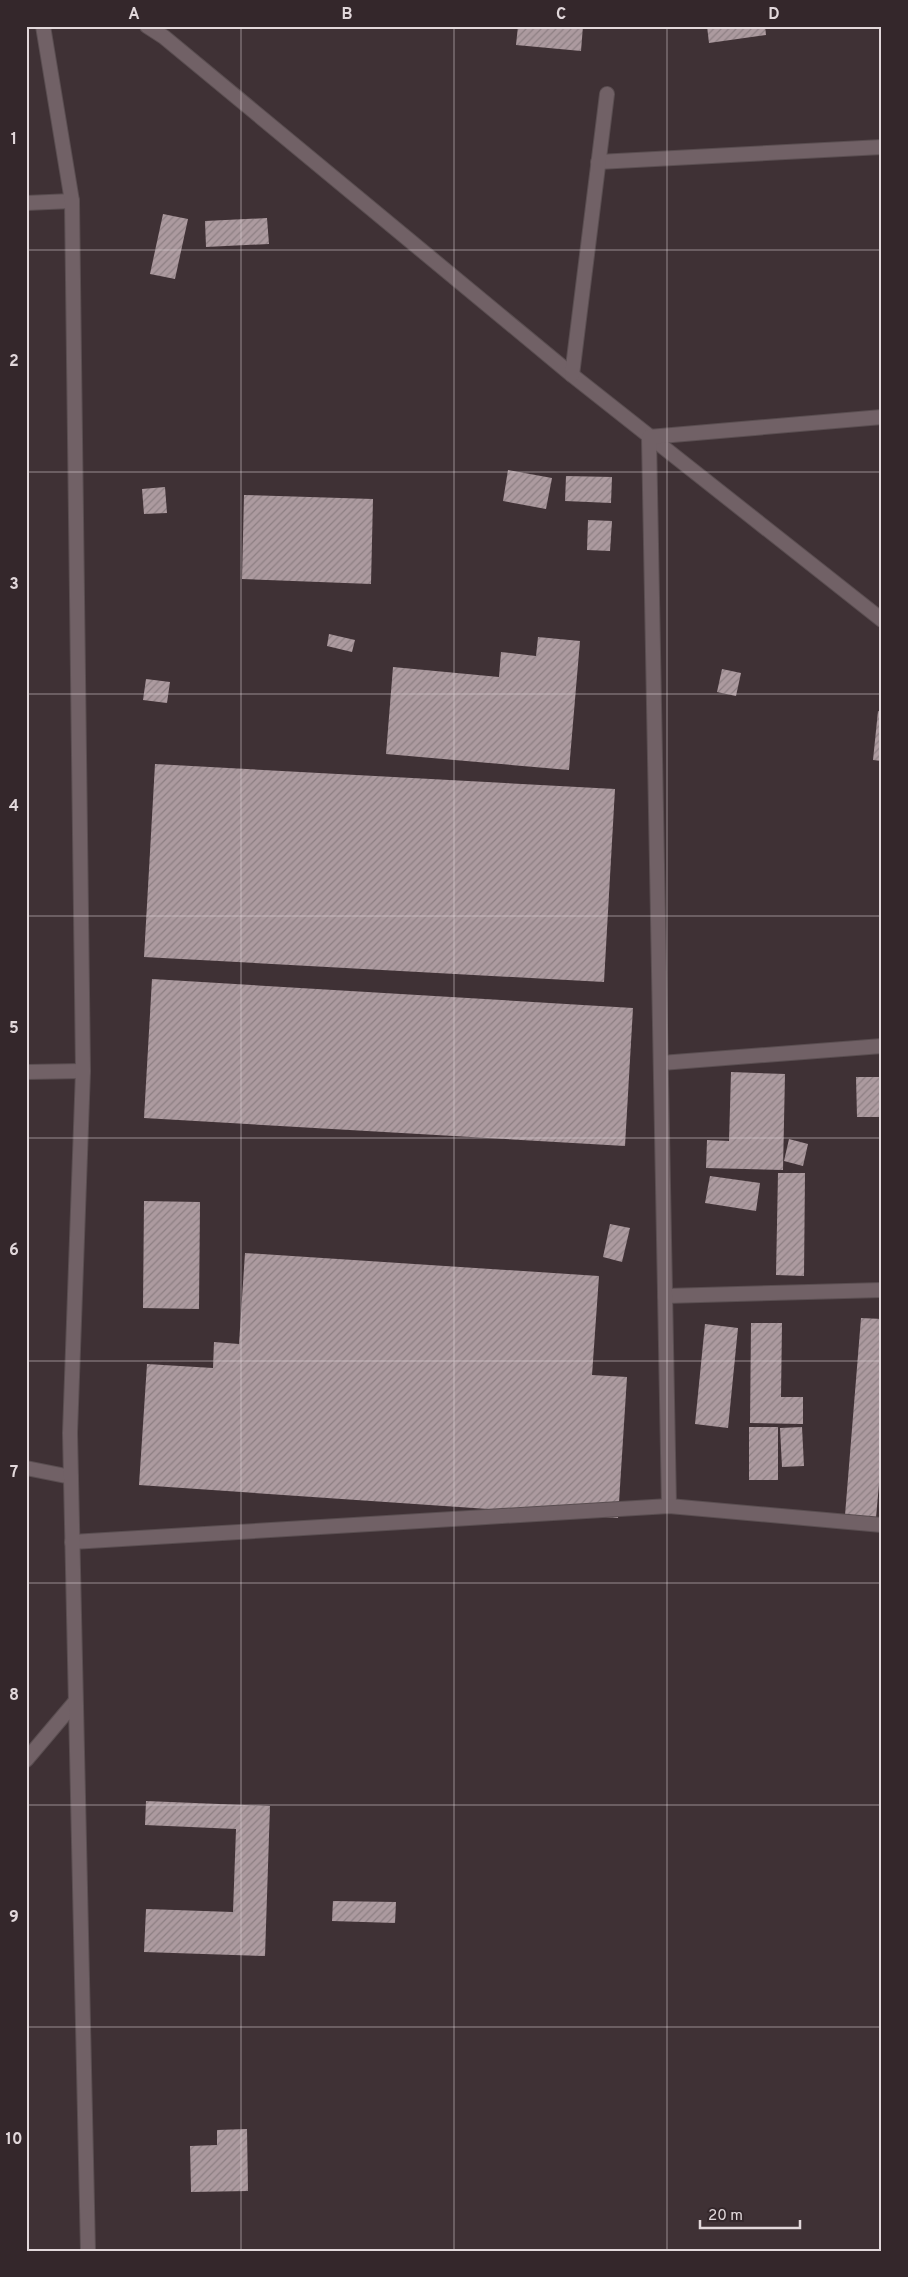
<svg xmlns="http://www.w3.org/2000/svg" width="908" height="2277" font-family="Overpass,sans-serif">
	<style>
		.building { fill: url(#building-hatch) }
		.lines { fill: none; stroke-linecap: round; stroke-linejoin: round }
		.minor-casing { stroke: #5a4e51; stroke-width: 16 }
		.tertiary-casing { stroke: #5a4e51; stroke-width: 16 }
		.minor { stroke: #716166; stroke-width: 14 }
		.tertiary { stroke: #716166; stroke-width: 14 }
		.grid { fill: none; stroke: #e2d8db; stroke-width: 1; stroke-opacity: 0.55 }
		.neatline { fill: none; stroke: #e2d8db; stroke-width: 2 }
		.grid-label { font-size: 16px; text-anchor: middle; font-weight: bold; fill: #e2d8db }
	</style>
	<defs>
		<pattern id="building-hatch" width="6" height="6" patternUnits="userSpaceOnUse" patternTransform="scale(1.25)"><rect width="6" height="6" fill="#ac9a9f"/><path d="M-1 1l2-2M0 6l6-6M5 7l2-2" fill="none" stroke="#8d7f83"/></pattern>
	</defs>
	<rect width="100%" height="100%" fill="#3f3135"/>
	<g class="building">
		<path d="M518 26H583L581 51 516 45Z"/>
		<path d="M707 26H765L766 35 709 43Z"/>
		<path d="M163 214 188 219 175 279 150 274Z"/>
		<path d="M267 218 269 244 206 247 205 221Z"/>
		<path d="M508 470 552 478 546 509 503 501Z"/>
		<path d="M566 476 612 477 611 503 565 501Z"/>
		<path d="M165 487 167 513 144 514 142 489Z"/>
		<path d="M244 495 373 499 371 584 242 579Z"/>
		<path d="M588 520 612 521 610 551 587 550Z"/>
		<path d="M329 634 355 640 352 652 327 646Z"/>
		<path d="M538 637 580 641 569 770 386 754 393 667 499 677 501 652 536 656Z"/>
		<path d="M722 669 741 673 736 696 717 692Z"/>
		<path d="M146 679 170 682 167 703 143 700Z"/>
		<path d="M878 711 882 712V761L873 760Z"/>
		<path d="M155 764 615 789 604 982 144 957Z"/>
		<path d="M152 979 633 1008 625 1146 144 1118Z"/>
		<path d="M731 1072 785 1074 783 1170 706 1168 707 1140 729 1141Z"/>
		<path d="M856 1077H882V1117H857Z"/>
		<path d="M789 1139 808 1144 803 1166 784 1161Z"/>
		<path d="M778 1173H805L804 1276 776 1275Z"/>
		<path d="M710 1176 760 1183 756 1211 705 1203Z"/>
		<path d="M144 1201 200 1202 199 1309 143 1308Z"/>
		<path d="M610 1224 630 1228 622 1262 603 1257Z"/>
		<path d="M245 1253 599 1276 592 1375 627 1377 618 1518 139 1485 147 1364 213 1368 214 1342 239 1344Z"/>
		<path d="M861 1318 882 1319V1450L876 1518 845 1515Z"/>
		<path d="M751 1323H782L781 1397H803V1424L750 1423Z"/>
		<path d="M705 1324 738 1328 728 1428 695 1424Z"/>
		<rect x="749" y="1427" width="29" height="53"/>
		<path d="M802 1427 804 1466 782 1467 780 1428Z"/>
		<path d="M146 1801 270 1806 265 1956 144 1952 146 1909 233 1912 236 1829 145 1825Z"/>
		<path d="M333 1901 396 1902 395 1923 332 1921Z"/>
		<path d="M247 2129 248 2191 191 2192 190 2146 217 2145V2130Z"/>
	</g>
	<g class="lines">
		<g class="minor-casing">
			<g id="minor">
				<path d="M147 26 164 37 572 375 882 620"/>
				<path d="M598 162 882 147"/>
				<path d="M26 203 72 201"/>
				<path d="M572 375 607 94"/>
				<path d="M661 1063 882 1046"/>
				<path d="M26 1072 83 1071"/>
				<path d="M665 1296 882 1290"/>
				<path d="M26 1468 71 1477"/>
				<path d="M669 1506 649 437 882 417"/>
				<path d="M72 1542 669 1506 882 1525"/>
				<path d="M26 1760 75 1702"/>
			</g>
		</g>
		<g class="tertiary-casing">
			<path id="tertiary" d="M43 26 72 201 83 1071 70 1433 88 2251"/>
		</g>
		<use href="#minor" class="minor"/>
		<use href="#tertiary" class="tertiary"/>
	</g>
	<path class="grid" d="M241 26V2251M454 26V2251M667 26V2251M26 250H882M26 472H882M26 694H882M26 916H882M26 1138H882M26 1361H882M26 1583H882M26 1805H882M26 2027H882"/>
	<rect width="908" height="2277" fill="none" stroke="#34272b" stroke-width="55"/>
	<path d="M700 2220v8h100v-8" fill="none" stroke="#e2d8db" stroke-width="2.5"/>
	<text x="708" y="2220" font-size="15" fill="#e2d8db" stroke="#34272b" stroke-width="4" paint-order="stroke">20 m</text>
	<rect x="28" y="28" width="852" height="2222" class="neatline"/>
	<g class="grid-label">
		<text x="134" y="19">A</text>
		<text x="347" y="19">B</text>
		<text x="561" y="19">C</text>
		<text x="774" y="19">D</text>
		<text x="14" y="144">1</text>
		<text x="14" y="366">2</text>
		<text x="14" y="589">3</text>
		<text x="14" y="811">4</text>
		<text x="14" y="1033">5</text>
		<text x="14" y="1255">6</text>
		<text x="14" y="1477">7</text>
		<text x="14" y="1700">8</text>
		<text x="14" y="1922">9</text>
		<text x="14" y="2144">10</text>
	</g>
</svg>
